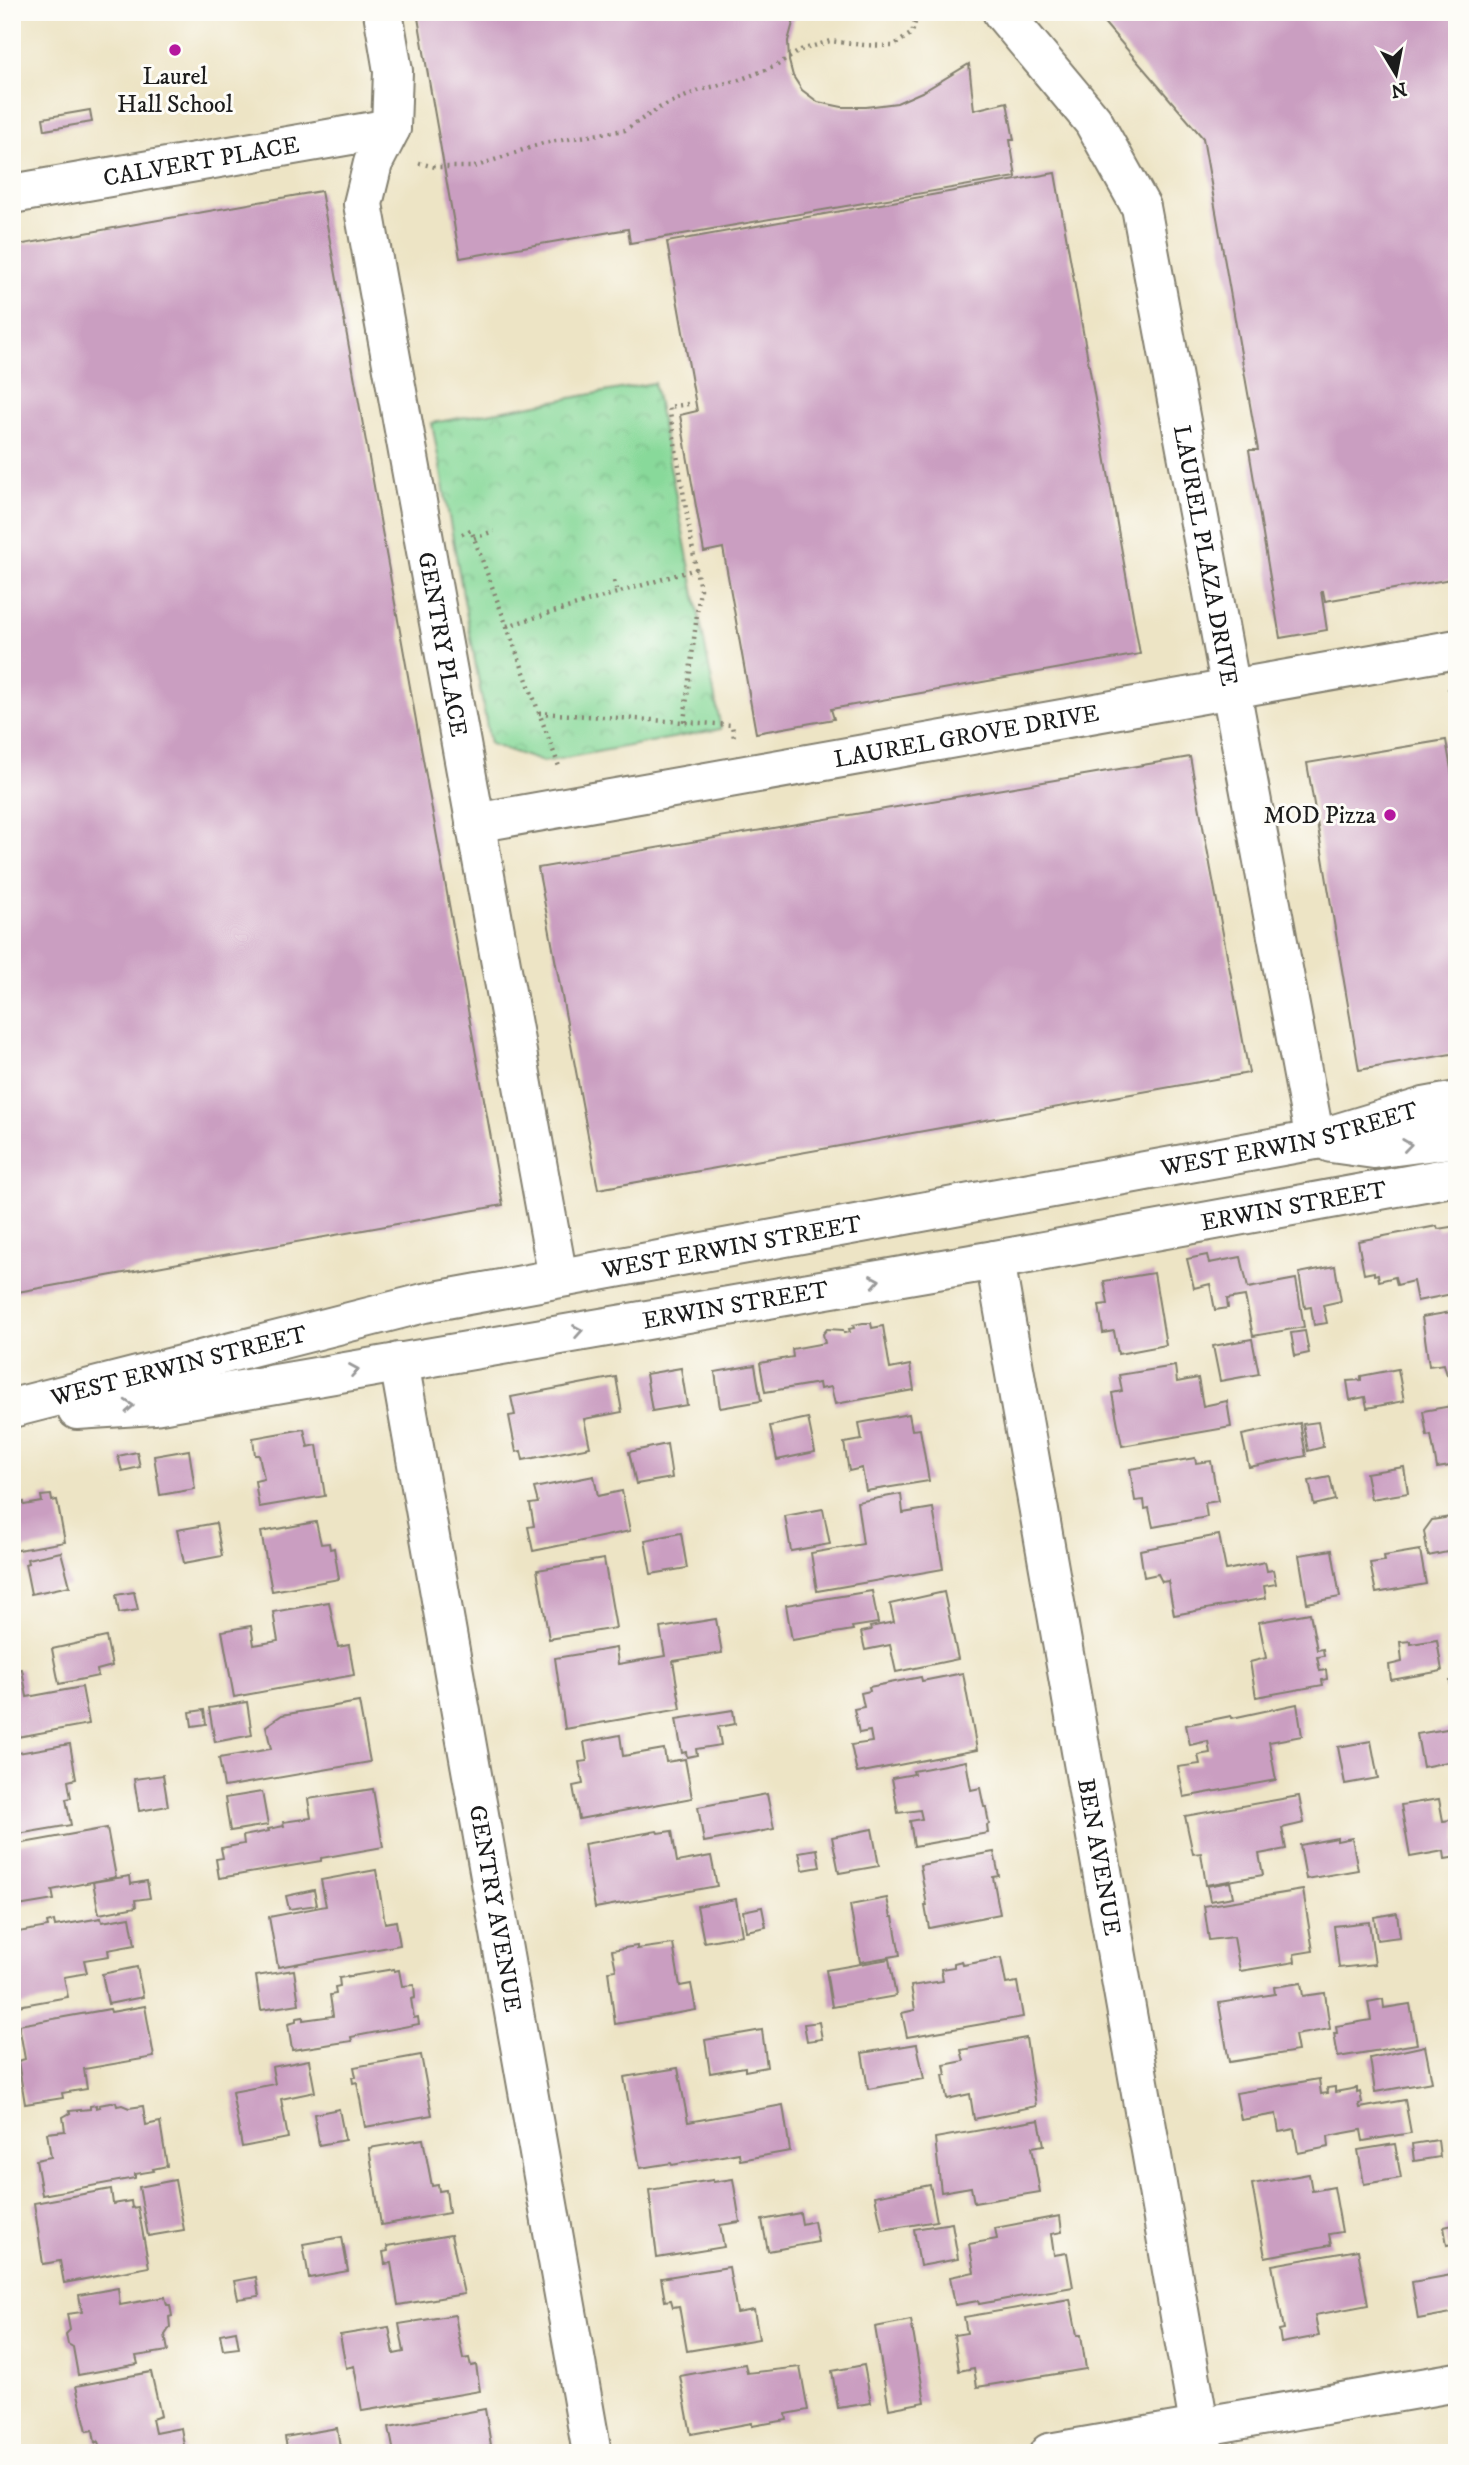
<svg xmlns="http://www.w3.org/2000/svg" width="1469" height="2465" font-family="'IM FELL DW Pica',serif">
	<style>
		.park { fill: url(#park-crowns); stroke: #527a5b; stroke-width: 2 }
		.building { fill: #ca9ec1 }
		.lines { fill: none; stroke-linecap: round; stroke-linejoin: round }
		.street-casing { stroke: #848070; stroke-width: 42 }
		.path { stroke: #848070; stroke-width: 4.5; stroke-dasharray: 2 5; stroke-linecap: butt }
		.street { stroke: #fff; stroke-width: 38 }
		.oneway { stroke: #999 }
		.poi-dot { fill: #b5179e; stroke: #fdfcf7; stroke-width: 2.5 }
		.labels { text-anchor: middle; stroke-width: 6; stroke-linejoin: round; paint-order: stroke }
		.poi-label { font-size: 24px; fill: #1c1c1c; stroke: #fdfcf7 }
		.street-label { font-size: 24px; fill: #1c1c1c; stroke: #fdfcf7 }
	</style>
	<defs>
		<pattern id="park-crowns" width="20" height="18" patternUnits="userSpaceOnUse" patternTransform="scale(1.75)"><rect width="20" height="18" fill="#88d99a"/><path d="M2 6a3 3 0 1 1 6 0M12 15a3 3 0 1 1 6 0" fill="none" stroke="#75ba84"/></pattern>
	</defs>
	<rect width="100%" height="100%" fill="#fdfcf7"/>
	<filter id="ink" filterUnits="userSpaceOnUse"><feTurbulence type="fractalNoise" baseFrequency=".0143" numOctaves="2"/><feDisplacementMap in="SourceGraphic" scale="14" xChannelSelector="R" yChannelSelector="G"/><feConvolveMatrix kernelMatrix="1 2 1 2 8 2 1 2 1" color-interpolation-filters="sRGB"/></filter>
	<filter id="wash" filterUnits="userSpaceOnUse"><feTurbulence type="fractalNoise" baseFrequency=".00686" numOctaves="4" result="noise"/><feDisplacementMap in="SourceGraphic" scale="28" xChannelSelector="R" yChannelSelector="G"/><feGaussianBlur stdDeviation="1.57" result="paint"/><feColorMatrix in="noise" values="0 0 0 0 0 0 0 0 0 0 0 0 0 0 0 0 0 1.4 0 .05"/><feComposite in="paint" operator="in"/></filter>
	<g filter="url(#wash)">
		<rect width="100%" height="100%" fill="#ede4c5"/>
		<path class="park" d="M654 383 721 729 543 762 490 744 432 423Z"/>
		<g id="blocks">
			<g class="building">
				<path d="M417 12H796L788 41 789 61 793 76 802 90 818 102 842 107H866L897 103 924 91 969 64 974 110 1007 102 1014 140H1010L1016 177 630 243 628 229 460 258Z"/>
				<path d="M1095 12H1457V578L1325 601 1323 591H1321L1327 630 1280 638 1249 450H1258L1203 138Z"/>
				<path d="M90 110 92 122 45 130 43 118Z"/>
				<path d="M1055 173 1140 654 831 709 834 719 756 733 723 548 704 552 680 415 697 411 667 242Z"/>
				<path d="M321 191 503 1205 12 1293V246Z"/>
				<path d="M1446 740 1457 804V1053L1359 1070 1307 763Z"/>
				<path d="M1190 757 1249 1073 598 1189 538 868Z"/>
				<path d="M1437 1226 1438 1229 1457 1226V1293L1417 1301 1413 1281 1397 1285 1395 1277 1379 1281 1378 1274 1374 1275V1272L1364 1274 1358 1241Z"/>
				<path d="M1207 1255 1209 1263 1241 1257 1248 1288 1296 1279 1304 1327 1253 1336 1245 1296 1227 1299 1228 1308 1215 1310 1210 1284 1194 1288 1187 1259Z"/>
				<path d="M1335 1266 1341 1301 1323 1305 1327 1323 1314 1325 1311 1307 1305 1308 1299 1273Z"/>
				<path d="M1154 1273 1166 1345 1118 1354 1114 1331 1103 1333 1099 1305 1108 1304 1104 1281Z"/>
				<path d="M1457 1311V1379L1453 1380 1452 1374 1447 1375 1444 1364 1429 1366 1422 1317Z"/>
				<path d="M863 1323H871L872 1328 883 1326 890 1369 910 1365 914 1390 835 1404 831 1387 820 1389 819 1383 765 1392 760 1363 793 1357 792 1349 825 1343 823 1334 827 1329 843 1330 844 1333 850 1332 849 1329 854 1328 853 1325Z"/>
				<path d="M1305 1331 1309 1353 1295 1356 1291 1333Z"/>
				<path d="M1252 1339 1259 1374 1220 1381 1213 1346Z"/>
				<path d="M755 1365 761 1401 720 1408 715 1372Z"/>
				<path d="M1175 1366 1177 1382 1198 1378 1203 1406 1227 1401 1231 1427 1122 1446 1112 1393 1122 1391 1119 1375Z"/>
				<path d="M681 1368 687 1405 652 1411 646 1374Z"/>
				<path d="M1398 1369 1404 1401 1367 1408 1365 1397 1350 1400 1347 1381 1361 1380V1376Z"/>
				<path d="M616 1377 622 1412 584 1419 590 1447 523 1460 521 1451 516 1452 509 1416 515 1415 511 1397Z"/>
				<path d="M1457 1405V1465L1437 1468 1431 1435 1427 1436 1423 1411Z"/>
				<path d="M909 1414 912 1430 920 1429 929 1481 866 1491 862 1468 849 1471 844 1443 862 1440 859 1423Z"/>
				<path d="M808 1418 815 1452 777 1460 770 1426Z"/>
				<path d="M1318 1422 1323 1447 1308 1451 1303 1424Z"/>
				<path d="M1300 1423 1306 1456 1249 1467 1242 1435Z"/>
				<path d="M304 1429 308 1447 317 1445 325 1496 259 1507 255 1481 264 1479 259 1455H255L253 1438Z"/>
				<path d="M667 1444 672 1478 636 1484 629 1452Z"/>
				<path d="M189 1450 195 1489 160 1495 154 1456Z"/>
				<path d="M137 1452 140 1467 122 1471 118 1456Z"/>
				<path d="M1195 1458 1196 1463 1211 1461 1218 1501 1205 1503 1207 1517 1153 1527 1149 1508 1145 1509 1144 1500 1135 1501 1130 1469Z"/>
				<path d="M1404 1467 1408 1493 1371 1499 1366 1473Z"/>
				<path d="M594 1476 598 1496 622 1491 630 1531 533 1551 528 1527 534 1526 530 1504 538 1503 534 1488Z"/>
				<path d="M1330 1477 1335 1500 1314 1505 1309 1481Z"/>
				<path d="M901 1494 903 1513 933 1508 943 1569 817 1591 811 1553 863 1544 857 1502Z"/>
				<path d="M51 1495 52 1501 57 1500 65 1542 12 1551V1504L24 1502V1505L42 1502 41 1496Z"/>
				<path d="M823 1509 830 1544 791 1551 785 1516Z"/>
				<path d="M1457 1516V1550L1428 1556 1424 1531 1432 1520Z"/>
				<path d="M316 1522 321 1544 329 1543 330 1549 334 1548 339 1579 272 1591 261 1532Z"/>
				<path d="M216 1523 222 1556 184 1563 177 1530Z"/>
				<path d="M681 1533 687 1568 651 1574 645 1540Z"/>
				<path d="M1219 1535 1226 1570 1265 1562 1267 1571 1273 1570 1276 1584 1264 1586 1266 1598 1174 1615 1168 1581 1162 1582 1158 1574 1144 1577 1140 1550Z"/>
				<path d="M1332 1550 1340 1597 1307 1603 1299 1555Z"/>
				<path d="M1420 1550 1426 1584 1376 1593 1370 1563 1385 1561 1384 1556Z"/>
				<path d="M61 1552 70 1586 31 1594 25 1564 28 1563 27 1559Z"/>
				<path d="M604 1559 616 1628 549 1639 537 1570Z"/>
				<path d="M872 1591 878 1623 852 1627 853 1630 792 1640 786 1605Z"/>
				<path d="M1457 1591V1615L1454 1616 1449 1592Z"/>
				<path d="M134 1592 138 1610 119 1613 116 1595Z"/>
				<path d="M944 1592 958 1659 896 1672 890 1645 865 1650 861 1632 871 1630 870 1627 894 1622 890 1604Z"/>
				<path d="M329 1602 338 1647 349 1645 354 1675 234 1697 222 1631 251 1626 254 1645 278 1641 273 1612Z"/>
				<path d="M1310 1613 1317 1650 1323 1649 1324 1656 1317 1657 1320 1671 1326 1670 1327 1679 1322 1680 1323 1685 1256 1697 1250 1662 1266 1658 1259 1622Z"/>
				<path d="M716 1619 722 1653 673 1661 681 1709 565 1729 555 1658 616 1648 618 1664 665 1656 660 1628Z"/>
				<path d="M106 1637 112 1666 97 1670 98 1676 59 1684 52 1649Z"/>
				<path d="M1437 1640 1442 1671 1391 1680 1389 1665 1402 1662 1400 1642 1411 1641V1644Z"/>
				<path d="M22 1669 27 1697 82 1687 89 1724 12 1738V1671Z"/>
				<path d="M963 1673 977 1750 857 1773 851 1745 872 1742 870 1731 859 1733 854 1709 864 1707 861 1693 870 1691 869 1687 921 1677 922 1681Z"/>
				<path d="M1457 1679V1708H1455L1450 1681Z"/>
				<path d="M247 1702 252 1735 215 1742 209 1708Z"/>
				<path d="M359 1702 370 1762 224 1787 219 1758 271 1749 266 1726 282 1715Z"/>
				<path d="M1297 1704 1302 1736 1269 1742 1276 1780 1184 1797 1178 1767 1200 1764 1198 1755 1210 1753 1208 1741 1190 1745 1186 1725 1231 1716 1232 1718Z"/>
				<path d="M204 1710 206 1724 192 1726 190 1712Z"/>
				<path d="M733 1710 735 1724 718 1727 721 1745 696 1749 697 1755 687 1757 686 1752 682 1753 676 1719Z"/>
				<path d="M1453 1728 1457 1760 1423 1767 1417 1734Z"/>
				<path d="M620 1735 623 1756 664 1749 666 1762 685 1759 692 1798 579 1819 573 1786 583 1784 579 1762 587 1761 584 1742Z"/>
				<path d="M1371 1741 1378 1778 1345 1784 1338 1747Z"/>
				<path d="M70 1744 76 1779 68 1781 71 1798 66 1799 71 1825 12 1835V1754Z"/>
				<path d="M966 1761 971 1790 980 1788 984 1807H986L989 1824 987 1825 988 1833 914 1846 910 1821 922 1819 920 1810 898 1813 892 1778 914 1774 913 1771Z"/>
				<path d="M163 1775 168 1806 139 1811 134 1779Z"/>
				<path d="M373 1789 383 1847 321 1858V1861L219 1878 216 1859 223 1858 221 1848 244 1844 243 1836 269 1831 268 1829 284 1826 283 1822 311 1818 308 1799Z"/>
				<path d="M262 1792 268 1825 230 1831 225 1798Z"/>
				<path d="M767 1794 774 1829 704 1842 698 1807Z"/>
				<path d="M1299 1796 1304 1823 1282 1828 1286 1849 1259 1854 1263 1875 1206 1885 1201 1853 1193 1854 1185 1816Z"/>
				<path d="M1439 1799 1443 1821 1457 1819V1857L1445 1859 1444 1851 1410 1857 1401 1805Z"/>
				<path d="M107 1828 116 1877 52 1890 54 1900 12 1907V1845Z"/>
				<path d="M872 1829 879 1866 839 1873 832 1837Z"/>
				<path d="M657 1831 658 1833 672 1831 677 1862 711 1856 717 1886 595 1908 584 1844Z"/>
				<path d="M1337 1838V1841L1352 1838 1358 1870 1306 1879 1300 1845Z"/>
				<path d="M817 1849 820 1867 803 1870 799 1852Z"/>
				<path d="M994 1852 999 1876 993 1877 1000 1914 929 1928 925 1906H927L920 1865Z"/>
				<path d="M376 1870 385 1923 396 1921 400 1945 278 1967 269 1917 326 1906 321 1880Z"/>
				<path d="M130 1876 131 1884 147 1881 150 1898 135 1900 136 1907 99 1914 93 1882Z"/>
				<path d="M1230 1882 1233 1897 1210 1901 1207 1886Z"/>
				<path d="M314 1890 317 1905 289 1909 286 1896Z"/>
				<path d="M1303 1890 1313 1951 1294 1954 1295 1962 1240 1971 1234 1937 1209 1940 1204 1906Z"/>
				<path d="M887 1898 891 1917H893L900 1955 860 1962 850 1905Z"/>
				<path d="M736 1899 742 1935 704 1942 697 1906Z"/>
				<path d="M762 1907 766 1927 746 1931 743 1911Z"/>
				<path d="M1397 1913 1400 1937 1377 1940 1374 1917Z"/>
				<path d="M130 1917 135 1945 108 1950 109 1956 84 1960 87 1973 64 1977 68 1997 12 2007V1933L48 1927 47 1923 54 1921 55 1926 101 1918 102 1922Z"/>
				<path d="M1369 1922 1375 1964 1339 1968 1334 1926Z"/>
				<path d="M673 1944 680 1986 691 1984 696 2010 615 2024 608 1971 616 1970 612 1950 637 1946V1949Z"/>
				<path d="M1001 1958 1006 1984 1017 1982 1023 2017 907 2037 902 2013 915 2010 911 1986 943 1981 941 1969 954 1967V1963L962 1961 963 1965Z"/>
				<path d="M889 1959 896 1996 832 2007 826 1970Z"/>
				<path d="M137 1967 143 1997 108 2004 102 1974Z"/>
				<path d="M394 1969V1971L399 1970 402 1986 414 1985 415 1998 411 1999 414 2018 418 2017 419 2024 351 2037 352 2041 292 2050 288 2024 296 2022V2018L303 2017V2020L333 2016 330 1995 336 1994 335 1987 340 1986 339 1978Z"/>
				<path d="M294 1970 299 2004 261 2010 256 1976Z"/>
				<path d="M1301 1983 1303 1996 1325 1993 1330 2029 1295 2035 1298 2051 1229 2062 1219 2003 1275 1994 1274 1987Z"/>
				<path d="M1383 1999 1384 2008 1410 2004 1417 2044 1338 2057 1334 2033H1337L1336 2026 1371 2020 1368 2002Z"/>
				<path d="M145 2006 154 2057 84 2069 87 2089 62 2093 63 2098 25 2104 18 2061 25 2059 19 2025 110 2009 111 2012Z"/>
				<path d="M819 2022 822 2039 807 2041 804 2024Z"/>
				<path d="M762 2030 767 2067 745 2071V2067L710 2073 705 2040Z"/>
				<path d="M1026 2038 1036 2106 974 2119 970 2094 947 2099 943 2075H946L944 2065 964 2061 961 2050Z"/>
				<path d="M917 2044 924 2079 868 2089 862 2053Z"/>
				<path d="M1425 2046 1432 2082 1375 2092 1370 2058Z"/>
				<path d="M421 2055 432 2115 365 2127 357 2082 353 2083 352 2077H356L354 2067Z"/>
				<path d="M309 2060 315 2092 281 2099 288 2138 242 2147 232 2092 275 2084 272 2067Z"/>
				<path d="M678 2068 688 2122 783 2105 790 2151 740 2160 739 2153 672 2165 671 2163 640 2168 624 2077Z"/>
				<path d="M1319 2079 1321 2094 1328 2093 1327 2088 1335 2087V2092L1357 2088V2093L1360 2092 1362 2103 1359 2104 1360 2108 1405 2100 1411 2133 1363 2141 1361 2130 1328 2136 1329 2147 1298 2153 1294 2129 1279 2132 1276 2114 1241 2120 1236 2093Z"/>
				<path d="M116 2102 117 2106 122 2105 129 2108 143 2106 146 2125 160 2122 167 2166 153 2169 154 2171 135 2174V2178L42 2195 36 2160 51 2157 47 2133 65 2131 63 2117 70 2113 69 2111 90 2109V2106L96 2105V2108L100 2107 99 2105Z"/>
				<path d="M339 2109 345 2140 319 2145 314 2114Z"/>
				<path d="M1039 2120 1044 2145 1032 2147 1040 2192 974 2203 971 2187 941 2192 935 2138Z"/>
				<path d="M423 2139 432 2186 438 2185 439 2191 446 2190 449 2213 381 2225 369 2148Z"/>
				<path d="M1438 2140 1440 2157 1414 2161 1412 2144Z"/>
				<path d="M1395 2144 1401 2178 1364 2184 1358 2150Z"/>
				<path d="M1309 2174 1312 2191 1334 2187 1342 2232 1329 2234 1331 2245 1265 2257 1252 2184Z"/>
				<path d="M733 2179 740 2222 720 2225 724 2247 657 2258 649 2190 713 2180V2182Z"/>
				<path d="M175 2180 184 2230 148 2236 139 2187Z"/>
				<path d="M930 2185 937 2221 882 2230 875 2196Z"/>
				<path d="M111 2189 113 2204 131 2201 132 2208 138 2207 149 2267 64 2283 60 2261 43 2264 34 2203Z"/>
				<path d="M800 2213 802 2224 814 2221 818 2242 768 2251 762 2220Z"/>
				<path d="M1060 2216 1062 2232 1051 2234 1054 2255 1067 2253 1073 2287 979 2304 978 2301 955 2305 950 2277 974 2272 969 2244 997 2239 995 2228Z"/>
				<path d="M952 2223 958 2259 920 2266 914 2229Z"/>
				<path d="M1457 2224V2243L1447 2245 1444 2227Z"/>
				<path d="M451 2235 464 2294 398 2305 391 2263 385 2264 383 2252 388 2251 387 2246Z"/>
				<path d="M342 2237 348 2271 309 2278 303 2244Z"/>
				<path d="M1358 2250 1368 2305 1315 2315 1319 2336 1281 2343 1279 2330 1284 2329 1272 2265Z"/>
				<path d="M729 2267 737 2313 754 2310 759 2339 687 2351 679 2306 673 2307 671 2300 665 2301 661 2278Z"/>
				<path d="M1457 2274V2312L1418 2319 1412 2282Z"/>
				<path d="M256 2277 259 2296 238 2299 234 2281Z"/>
				<path d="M118 2288 120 2305 165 2297 167 2305H170L172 2316 169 2317 170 2327 165 2335 168 2351 136 2356 138 2364 78 2375 73 2347 68 2344 66 2334 70 2330 67 2314 82 2312 79 2295Z"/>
				<path d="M1070 2299 1077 2335H1081L1086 2369 977 2387 974 2368 959 2371 954 2335 967 2333 964 2317Z"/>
				<path d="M455 2315 463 2359 469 2358 471 2366 476 2365 480 2391 362 2411 354 2366 346 2368 340 2335 389 2327 394 2354 404 2352 399 2324Z"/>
				<path d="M911 2320 925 2402 889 2409 875 2327Z"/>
				<path d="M236 2331 239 2348 223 2350 220 2334Z"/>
				<path d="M745 2364 747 2373 800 2367 808 2410 786 2414 787 2420 752 2426V2423L691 2434 680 2376Z"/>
				<path d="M864 2365 871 2403 838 2408 832 2371Z"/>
				<path d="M151 2372 161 2416 152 2419 155 2433 181 2428 185 2451 101 2453 98 2441 95 2443 93 2430 87 2431 76 2386Z"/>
				<path d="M485 2409 491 2445 488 2446 490 2453H394L389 2427Z"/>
				<path d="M337 2428 341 2453H288L285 2437Z"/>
				<path d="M1457 2448V2453H1443V2450Z"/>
			</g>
		</g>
	</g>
	<g filter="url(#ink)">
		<use href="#blocks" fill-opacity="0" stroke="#848070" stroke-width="2"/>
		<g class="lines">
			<g class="street-casing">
				<g id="street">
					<path id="s1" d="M383 12 393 71 391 128 373 163 363 204 558 1278"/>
					<path id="s2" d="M1002 12 1093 121 1141 207 1315 1140"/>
					<path id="s3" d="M12 194 391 128"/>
					<path id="s4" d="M475 823 1457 649"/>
					<path d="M1331 1143 1374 1149 1457 1138"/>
					<path id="s5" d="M995 1260 1204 2453"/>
					<path id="s6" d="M399 1362 592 2453"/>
					<path id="s7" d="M12 1408 424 1303 1315 1140 1424 1107 1457 1101"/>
					<path id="s8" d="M77 1410 154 1405 995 1260 1457 1176"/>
					<path d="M1049 2453 1457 2382"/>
				</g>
			</g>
			<g class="path">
				<path d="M419 163 435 167H474L543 143 625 130 659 108 700 90 739 80 776 66 801 50 830 41 864 45 893 46 912 33 918 12"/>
				<path d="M688 404 669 407 696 569"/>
				<path d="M462 534 471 530 560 769"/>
				<path d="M474 538 494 531"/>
				<path d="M614 581 617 593"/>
				<path d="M507 626 696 569 700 589 684 722"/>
				<path d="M1449 688 1457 728"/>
				<path d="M539 713 732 725 734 738"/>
			</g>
			<use href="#street" class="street"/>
		</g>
		<defs><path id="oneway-chevron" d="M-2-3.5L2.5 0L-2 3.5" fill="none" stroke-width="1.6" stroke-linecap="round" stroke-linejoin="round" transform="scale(1.75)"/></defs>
		<g class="oneway">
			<use href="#oneway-chevron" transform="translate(1407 1145) rotate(-8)"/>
			<use href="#oneway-chevron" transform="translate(875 1281) rotate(-10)"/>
			<use href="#oneway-chevron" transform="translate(578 1331) rotate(-10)"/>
			<use href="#oneway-chevron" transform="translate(354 1370) rotate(-10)"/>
			<use href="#oneway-chevron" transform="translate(129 1406) rotate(-4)"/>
		</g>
	</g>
	<g class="poi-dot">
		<circle cx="175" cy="50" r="7"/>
		<circle cx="1390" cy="815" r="7"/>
	</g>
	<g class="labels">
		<g class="poi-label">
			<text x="175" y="84">Laurel<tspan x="175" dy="28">Hall School</tspan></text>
			<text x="1376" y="823" text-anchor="end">MOD Pizza</text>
		</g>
		<g class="street-label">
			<text dy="8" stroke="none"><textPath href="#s3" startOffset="192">CALVERT PLACE</textPath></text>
			<text dy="8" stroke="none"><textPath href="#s2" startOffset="595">LAUREL PLAZA DRIVE</textPath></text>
			<text dy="8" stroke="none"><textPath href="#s1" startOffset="646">GENTRY PLACE</textPath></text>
			<text dy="8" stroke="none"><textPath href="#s4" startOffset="499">LAUREL GROVE DRIVE</textPath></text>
			<text dy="8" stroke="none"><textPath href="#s7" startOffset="1306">WEST ERWIN STREET</textPath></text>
			<text dy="8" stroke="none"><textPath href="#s8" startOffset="1234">ERWIN STREET</textPath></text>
			<text dy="8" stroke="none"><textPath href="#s7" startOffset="738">WEST ERWIN STREET</textPath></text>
			<text dy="8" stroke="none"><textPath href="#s8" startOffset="667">ERWIN STREET</textPath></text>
			<text dy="8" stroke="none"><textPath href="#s7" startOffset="172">WEST ERWIN STREET</textPath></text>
			<text dy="8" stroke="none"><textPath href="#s5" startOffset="606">BEN AVENUE</textPath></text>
			<text dy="8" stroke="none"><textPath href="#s6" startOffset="555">GENTRY AVENUE</textPath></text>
		</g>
	</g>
	<rect width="1469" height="2465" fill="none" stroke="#fdfcf7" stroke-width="42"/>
	<g transform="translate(1396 74) rotate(170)" stroke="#fdfcf7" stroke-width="5" paint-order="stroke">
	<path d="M0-5L12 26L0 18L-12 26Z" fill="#1c1c1c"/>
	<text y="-10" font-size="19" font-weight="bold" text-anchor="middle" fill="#1c1c1c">N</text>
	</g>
</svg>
